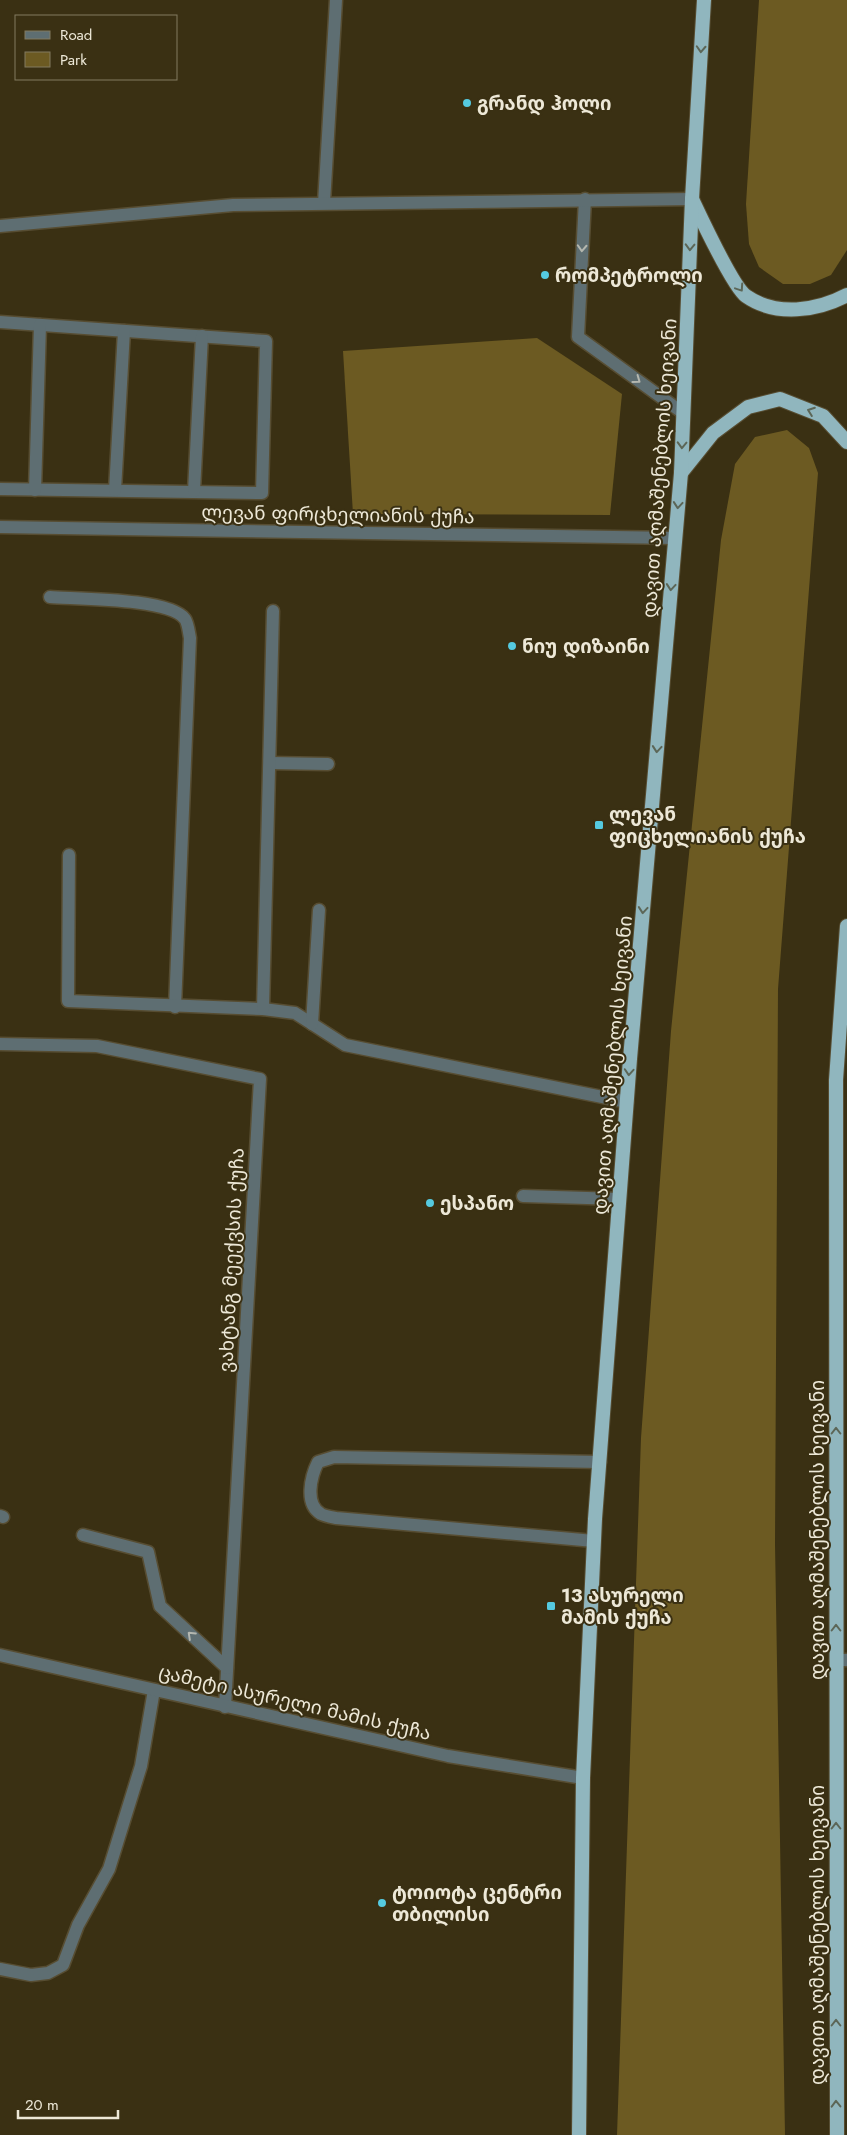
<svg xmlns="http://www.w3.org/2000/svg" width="847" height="2135" font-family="Jost,'Noto Sans Georgian',sans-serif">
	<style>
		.green { fill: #6c5a22 }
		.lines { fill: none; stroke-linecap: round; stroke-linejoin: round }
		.service-casing { stroke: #574d32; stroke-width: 15 }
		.minor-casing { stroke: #574d32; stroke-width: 15 }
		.tertiary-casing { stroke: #574d32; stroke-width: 15 }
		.trunk-casing { stroke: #574d32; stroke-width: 16 }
		.service { stroke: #5e6e72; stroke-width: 12 }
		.minor { stroke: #5e6e72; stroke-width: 12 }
		.tertiary { stroke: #5e6e72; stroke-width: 12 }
		.trunk { stroke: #90b6be; stroke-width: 14 }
		.oneway { stroke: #5c6657 }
		.oneway2 { stroke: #b4b7af }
		.poi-dot { fill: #55cae0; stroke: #3a3013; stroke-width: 2 }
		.labels { text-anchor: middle; stroke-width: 4; stroke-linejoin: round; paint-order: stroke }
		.poi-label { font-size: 19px; font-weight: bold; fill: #ede8d7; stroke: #3a3013; text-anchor: start }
		.street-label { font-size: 19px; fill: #ede8d7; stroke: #3a3013 }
	</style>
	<rect width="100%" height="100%" fill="#3a3013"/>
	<g class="green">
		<path d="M759 0H847V250L831 275 810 284H783L759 267 749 244 746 204Z"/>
		<path d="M537 338 622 394 610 515 353 514 343 351Z"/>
		<path d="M787 430 809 448 818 473 778 989 775 1544 785 2135H617L641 1438 671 1031 721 540 735 464 755 437Z"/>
	</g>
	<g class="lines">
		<g class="service-casing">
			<g id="service">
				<path d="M585 199 578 337 683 413"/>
				<path d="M0 322 266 341 262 493 0 489"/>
				<path d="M35 490 40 325"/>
				<path d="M115 490 124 331"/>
				<path d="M194 491 202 336"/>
				<path d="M50 597C77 599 170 598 185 619 188 623 189 633 190 638L175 1007"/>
				<path d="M270 763 328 764"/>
				<path d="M69 855 68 1001 263 1009 295 1013 345 1045 627 1102"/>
				<path d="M263 1009 273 611"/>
				<path d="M312 1024 319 910"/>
				<path d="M0 1044 97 1046 260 1079 225 1707"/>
				<path d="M523 1196 619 1199"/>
				<path d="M0 1516 3 1517"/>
				<path d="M83 1535 148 1552 160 1606 227 1668"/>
				<path d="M594 1541 336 1518C331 1517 325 1516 321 1514 304 1504 311 1476 318 1462L334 1457 600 1462"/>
				<path d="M836 1660H847"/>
				<path d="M0 1969 31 1975 48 1973 63 1965 78 1925 109 1869 141 1766 154 1690"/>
			</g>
		</g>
		<g class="minor-casing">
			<g id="minor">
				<path d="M324 203 336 0"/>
				<path d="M0 226 233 205 692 199"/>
				<path d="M0 527 675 538"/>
			</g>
		</g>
		<g class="tertiary-casing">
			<path id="tertiary" d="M0 1655 448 1756 583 1778"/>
		</g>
		<g class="trunk-casing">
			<g id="trunk">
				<path d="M692 199C701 218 733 287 746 296 776 317 817 311 847 295"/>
				<path d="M681 473 713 433 748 407 780 399 823 416 847 442"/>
				<path d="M579 2135 583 1778 595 1519 630 1059 681 473 692 199 704 0"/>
				<path d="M837 2135 836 1080 847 926"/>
			</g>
		</g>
		<use href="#service" class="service"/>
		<use href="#minor" class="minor"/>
		<use href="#tertiary" class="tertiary"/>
		<use href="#trunk" class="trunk"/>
	</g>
	<defs><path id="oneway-chevron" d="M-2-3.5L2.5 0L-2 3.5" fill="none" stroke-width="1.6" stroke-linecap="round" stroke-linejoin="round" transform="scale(1.25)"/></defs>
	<g class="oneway">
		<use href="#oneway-chevron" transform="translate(701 49) rotate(93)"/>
		<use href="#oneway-chevron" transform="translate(690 247) rotate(92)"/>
		<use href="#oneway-chevron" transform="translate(740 288) rotate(56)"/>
		<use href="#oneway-chevron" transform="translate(811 411) rotate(-160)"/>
		<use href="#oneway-chevron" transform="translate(682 445) rotate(92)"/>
		<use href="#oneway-chevron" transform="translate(678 505) rotate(95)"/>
		<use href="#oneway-chevron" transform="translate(671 587) rotate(95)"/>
		<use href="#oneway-chevron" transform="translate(657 749) rotate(95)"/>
		<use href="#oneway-chevron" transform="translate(643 910) rotate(95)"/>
		<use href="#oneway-chevron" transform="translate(629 1072) rotate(94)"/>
		<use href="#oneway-chevron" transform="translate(836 1431) rotate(-90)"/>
		<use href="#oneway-chevron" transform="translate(836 1628) rotate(-90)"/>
		<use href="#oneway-chevron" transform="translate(836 1826) rotate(-90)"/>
		<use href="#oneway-chevron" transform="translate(836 2023) rotate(-90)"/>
		<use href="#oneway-chevron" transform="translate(836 2104) rotate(-91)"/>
	</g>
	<g class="oneway2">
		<use href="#oneway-chevron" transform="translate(582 248) rotate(93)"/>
		<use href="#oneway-chevron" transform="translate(637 380) rotate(36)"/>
		<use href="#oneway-chevron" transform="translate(191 1635) rotate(-137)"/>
	</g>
	<g class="poi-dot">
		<circle cx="467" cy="103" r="5"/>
		<circle cx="545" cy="275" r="5"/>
		<circle cx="512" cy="646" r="5"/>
		<rect x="594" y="820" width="10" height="10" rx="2.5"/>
		<circle cx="430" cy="1203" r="5"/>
		<rect x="546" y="1601" width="10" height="10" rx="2.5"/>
		<circle cx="382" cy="1903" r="5"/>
	</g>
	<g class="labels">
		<g class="poi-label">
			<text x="477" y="110">გრანდ ჰოლი</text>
			<text x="555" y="282">რომპეტროლი</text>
			<text x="522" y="653">ნიუ დიზაინი</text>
			<text x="609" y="821">ლევან<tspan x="609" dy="22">ფიცხელიანის ქუჩა</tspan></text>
			<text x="440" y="1210">ესპანო</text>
			<text x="561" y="1602">13 ასურელი<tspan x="561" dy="22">მამის ქუჩა</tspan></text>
			<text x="392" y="1899">ტოიოტა ცენტრი<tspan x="392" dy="22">თბილისი</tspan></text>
		</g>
		<g class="street-label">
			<text transform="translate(659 468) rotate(-86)" y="7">დავით აღმაშენებლის ხეივანი</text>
			<text transform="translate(338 514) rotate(1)" y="7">ლევან ფირცხელიანის ქუჩა</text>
			<text transform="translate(612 1065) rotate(-85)" y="7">დავით აღმაშენებლის ხეივანი</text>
			<text transform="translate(231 1260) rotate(-87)" y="7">ვახტანგ მეექვსის ქუჩა</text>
			<text transform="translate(817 1530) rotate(-90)" y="7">დავით აღმაშენებლის ხეივანი</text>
			<text transform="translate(295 1702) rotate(13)" y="7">ცამეტი ასურელი მამის ქუჩა</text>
			<text transform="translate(817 1935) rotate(-90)" y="7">დავით აღმაშენებლის ხეივანი</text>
		</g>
	</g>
	<rect x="15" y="15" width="162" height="65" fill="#3a3013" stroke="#827a61"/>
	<rect x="25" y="31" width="25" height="8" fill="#5e6e72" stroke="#827a61"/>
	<text x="60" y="40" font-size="15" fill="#ede8d7">Road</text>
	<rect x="25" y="52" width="25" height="15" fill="#6c5a22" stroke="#827a61"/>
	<text x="60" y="65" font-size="15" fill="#ede8d7">Park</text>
	<path d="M18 2110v8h100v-8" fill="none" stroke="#ede8d7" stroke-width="2.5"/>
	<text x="25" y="2110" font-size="15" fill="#ede8d7" stroke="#3a3013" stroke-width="4" paint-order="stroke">20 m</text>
</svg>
